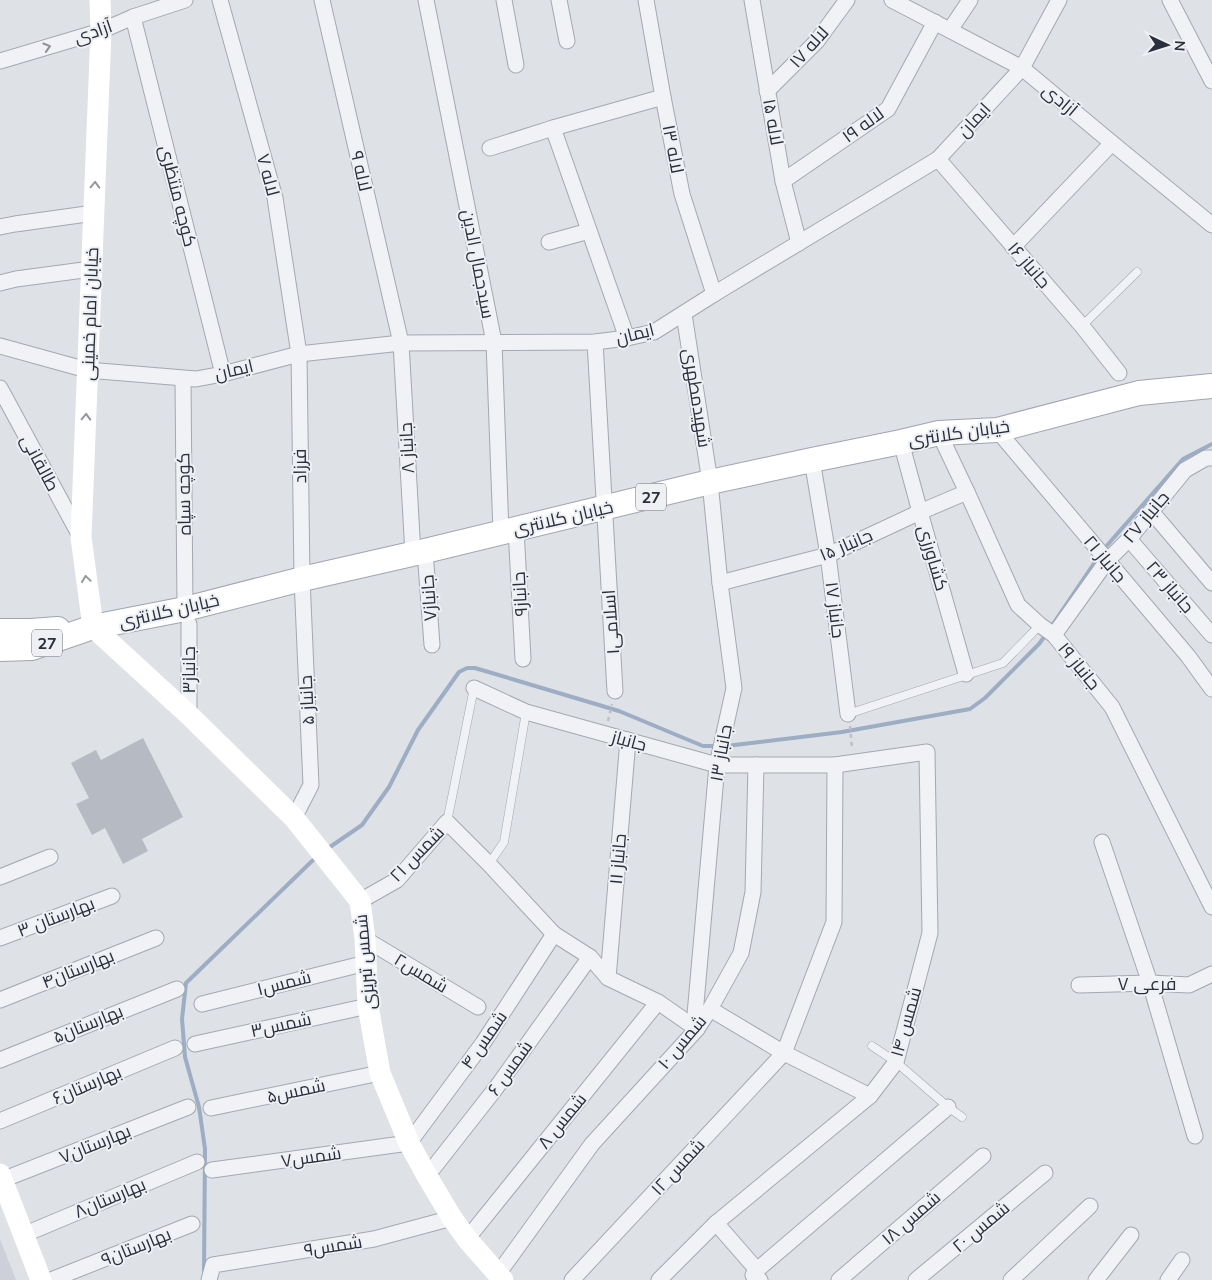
<svg xmlns="http://www.w3.org/2000/svg" width="1212" height="1280" font-family="Mulish,Cairo,sans-serif">
	<style>
		.built { fill: #cdd0d8 }
		.lines { fill: none; stroke-linecap: round; stroke-linejoin: round }
		.stream { stroke: #9cadc4; stroke-width: 4 }
		.building { fill: #b6bac3 }
		.lane-casing { stroke: #a4a8b0; stroke-width: 9 }
		.street-casing { stroke: #a4a8b0; stroke-width: 17 }
		.primary-casing { stroke: #9fa5b1; stroke-width: 26 }
		.path { stroke: #bdbfc5; stroke-width: 2.5; stroke-dasharray: 4 4; stroke-linecap: butt }
		.lane { stroke: #f1f2f5; stroke-width: 8 }
		.street { stroke: #f1f2f5; stroke-width: 15 }
		.secondary { stroke: #fff; stroke-width: 21 }
		.primary { stroke: #fff; stroke-width: 24 }
		.oneway { stroke: #8d9098 }
		.oneway2 { stroke: #94979e }
		.labels { text-anchor: middle; stroke-width: 4; stroke-linejoin: round; paint-order: stroke }
		.shield { fill: #eef0f4; stroke: #646973; stroke-width: 1 }
		.shield-label { font-size: 16px; font-weight: bold; fill: #292f3c }
		.street-label { font-size: 18px; fill: #292f3c; stroke: #eef0f4 }
	</style>
	<rect width="100%" height="100%" fill="#dee1e6"/>
	<path class="built" d="M0 1239 16 1280H0Z"/>
	<g class="lines">
		<g class="stream">
			<path d="M1103 550 1183 459 1212 444"/>
			<path d="M1051 627 1099 556"/>
			<path d="M726 746 842 732 970 709 985 698 1039 644 1047 633"/>
			<path d="M327 849 362 825 389 787 418 730 459 672 467 668H475L619 711 703 746H717"/>
			<path d="M204 1271 205 1149 199 1107 185 1057 182 1019 186 983 311 862 318 856"/>
		</g>
	</g>
	<path class="building" d="M143 738 183 817 142 839 148 851 123 864 105 828 92 835 76 804 89 798 71 763 96 750 101 760Z"/>
	<g class="lines">
		<g class="lane-casing">
			<g id="lane">
				<path d="M1082 326 1137 272"/>
				<path d="M848 714 1003 663 1040 625"/>
				<path d="M447 822 474 688"/>
				<path d="M489 864 504 842 526 712"/>
				<path d="M872 1046 896 1062 948 1107 962 1117"/>
			</g>
		</g>
		<g class="street-casing">
			<g id="street">
				<path d="M220 0 275 198 299 354 302 579 311 785 294 818"/>
				<path d="M322 0 401 343 413 554"/>
				<path d="M426 0 494 342 501 532"/>
				<path d="M504 0 516 65"/>
				<path d="M559 0 567 41"/>
				<path d="M646 0 663 97 682 194 714 294"/>
				<path d="M752 0 783 181 799 243"/>
				<path d="M892 0 1022 68 1112 143 1212 225"/>
				<path d="M1170 0 1212 81"/>
				<path d="M133 17 223 374"/>
				<path d="M950 30 970 0"/>
				<path d="M0 61 101 31 133 17 185 0"/>
				<path d="M767 91 817 41 847 0"/>
				<path d="M553 128 627 338"/>
				<path d="M490 148 553 128 663 97"/>
				<path d="M938 159 1082 326 1119 373"/>
				<path d="M783 181 888 109 935 22"/>
				<path d="M0 227 15 224 94 213"/>
				<path d="M549 242 589 231"/>
				<path d="M1013 247 1112 143"/>
				<path d="M0 283 16 279 91 269"/>
				<path d="M684 314 710 482 720 583 734 688 717 765 694 1026"/>
				<path d="M595 342 615 691"/>
				<path d="M0 346 87 370 196 379 223 374 299 354 401 343 595 342 627 338 654 332 714 294 938 159 1022 68 1059 0"/>
				<path d="M183 379 185 609"/>
				<path d="M0 388 80 536"/>
				<path d="M997 430 1188 656 1212 689"/>
				<path d="M939 433 967 492 1018 605 1040 625 1054 635 1112 707 1212 907"/>
				<path d="M901 442 920 512 966 674"/>
				<path d="M812 460 828 555 848 714"/>
				<path d="M1151 511 1212 583"/>
				<path d="M516 529 523 659"/>
				<path d="M1129 539 1212 635"/>
				<path d="M425 551 432 645"/>
				<path d="M720 583 828 555 920 512 967 492"/>
				<path d="M189 624V715"/>
				<path d="M1054 635 1107 561 1129 539 1185 470 1206 458H1212"/>
				<path d="M474 688 526 712 717 765H835L927 752 930 933 896 1062 870 1096 716 1223 659 1280"/>
				<path d="M1102 842 1150 983 1195 1136"/>
				<path d="M0 877 50 857"/>
				<path d="M360 901 397 880 447 822 489 864 554 934 590 957 608 978 658 1002 697 1029"/>
				<path d="M0 938 112 896"/>
				<path d="M365 939 478 1007"/>
				<path d="M608 978 628 740"/>
				<path d="M1079 985 1150 983 1189 985 1212 974"/>
				<path d="M0 1000 156 938"/>
				<path d="M202 1004 366 963"/>
				<path d="M710 1009 784 1053 870 1096"/>
				<path d="M195 1044 368 1006"/>
				<path d="M0 1060 177 989"/>
				<path d="M211 1108 380 1073"/>
				<path d="M0 1121 175 1048"/>
				<path d="M212 1170 409 1143 483 1043 554 934"/>
				<path d="M427 1176 496 1088 590 957"/>
				<path d="M2 1180 188 1107"/>
				<path d="M716 1223 757 1270"/>
				<path d="M23 1235 197 1162"/>
				<path d="M467 1239 658 1002"/>
				<path d="M498 1274 592 1144 697 1029 710 1009 741 953 753 892 756 765"/>
				<path d="M51 1280 192 1224"/>
				<path d="M209 1280 213 1265 374 1239 452 1218"/>
				<path d="M572 1280 784 1053 834 922 835 765"/>
				<path d="M760 1280 753 1275 757 1270 948 1107"/>
				<path d="M839 1280 983 1156"/>
				<path d="M916 1280 1045 1173"/>
				<path d="M1011 1280 1090 1206"/>
				<path d="M1096 1280 1131 1235"/>
				<path d="M1168 1280 1182 1260"/>
			</g>
		</g>
		<g class="primary-casing">
			<g id="primary">
				<path d="M0 631H31L58 629"/>
				<path d="M0 649 32 648 93 627 185 609 302 579 425 551 710 482 812 460 901 442 939 433 997 430 1139 393 1212 386"/>
			</g>
		</g>
		<g class="path">
			<path d="M608 721 612 704"/>
			<path d="M850 726 852 748"/>
		</g>
		<use href="#lane" class="lane"/>
		<use href="#street" class="street"/>
		<g class="secondary">
			<path d="M100 0 101 31 81 537 93 627 189 715 294 818 360 901 365 939 368 1006 380 1073 409 1143 427 1176 452 1218 467 1239 503 1280"/>
			<path d="M0 1174 41 1280"/>
		</g>
		<use href="#primary" class="primary"/>
	</g>
	<defs><path id="oneway-chevron" d="M-2-3.5L2.5 0L-2 3.5" fill="none" stroke-width="1.6" stroke-linecap="round" stroke-linejoin="round" transform="scale(1.25)"/></defs>
	<use class="oneway" href="#oneway-chevron" transform="translate(47 47) rotate(-17)"/>
	<g class="oneway2">
		<use href="#oneway-chevron" transform="translate(95 185) rotate(-88)"/>
		<use href="#oneway-chevron" transform="translate(86 417) rotate(-88)"/>
		<use href="#oneway-chevron" transform="translate(86 579) rotate(-98)"/>
	</g>
	<g class="labels">
		<g class="shield">
			<rect x="636" y="483.5" width="30" height="27" rx="4"/>
			<rect x="32" y="629.5" width="30" height="27" rx="4"/>
		</g>
		<g class="shield-label">
			<text x="651" y="503">27</text>
			<text x="47" y="649">27</text>
		</g>
		<g class="street-label">
			<text transform="translate(93 32) rotate(-19)" y="6">آزادی</text>
			<text transform="translate(809 47) rotate(-48)" y="6">لاله ۱۷</text>
			<text transform="translate(1060 100) rotate(40)" y="6">آزادی</text>
			<text transform="translate(974 120) rotate(-47)" y="6">ایمان</text>
			<text transform="translate(773 122) rotate(80)" y="6">لاله ۱۵</text>
			<text transform="translate(863 125) rotate(-36)" y="6">لاله ۱۹</text>
			<text transform="translate(673 149) rotate(79)" y="6">لاله ۱۳</text>
			<text transform="translate(361 171) rotate(77)" y="6">لاله ۹</text>
			<text transform="translate(268 175) rotate(75)" y="6">لاله ۷</text>
			<text transform="translate(178 196) rotate(76)" y="6">کوچه منتظری</text>
			<text transform="translate(478 264) rotate(79)" y="6">سیدجمال الدین</text>
			<text transform="translate(1029 265) rotate(49)" y="6">جانباز ۱۶</text>
			<text transform="translate(90 314) rotate(-88)" y="6">خیابان امام خمینی</text>
			<text transform="translate(635 334) rotate(-14)" y="6">ایمان</text>
			<text transform="translate(234 370) rotate(-13)" y="6">ایمان</text>
			<text transform="translate(697 398) rotate(81)" y="6">شهیدمطهری</text>
			<text transform="translate(959 433) rotate(-8)" y="6">خیابان کلانتری</text>
			<text transform="translate(407 448) rotate(-93)" y="6">جانباز ۸</text>
			<text transform="translate(40 463) rotate(62)" y="6">طالقانی</text>
			<text transform="translate(300 466) rotate(-91)" y="6">فرزاد</text>
			<text transform="translate(184 494) rotate(-91)" y="6">کوچه سپاه</text>
			<text transform="translate(1146 517) rotate(-50)" y="6">جانباز ۲۷</text>
			<text transform="translate(563 518) rotate(-13)" y="6">خیابان کلانتری</text>
			<text transform="translate(846 545) rotate(-23)" y="6">جانباز ۱۵</text>
			<text transform="translate(933 558) rotate(74)" y="6">کشاورزی</text>
			<text transform="translate(1105 559) rotate(50)" y="6">جانباز ۲۱</text>
			<text transform="translate(1170 587) rotate(49)" y="6">جانباز ۲۳</text>
			<text transform="translate(520 594) rotate(-93)" y="6">جانباز۹</text>
			<text transform="translate(429 598) rotate(-94)" y="6">جانباز۷</text>
			<text transform="translate(835 610) rotate(83)" y="6">جانباز ۱۷</text>
			<text transform="translate(169 611) rotate(-13)" y="6">خیابان کلانتری</text>
			<text transform="translate(611 622) rotate(-94)" y="6">اسلامی۱</text>
			<text transform="translate(1079 666) rotate(51)" y="6">جانباز ۱۹</text>
			<text transform="translate(189 670) rotate(-90)" y="6">جانباز۳</text>
			<text transform="translate(307 700) rotate(-93)" y="6">جانباز ۵</text>
			<text transform="translate(629 741) rotate(15)" y="6">جانباز</text>
			<text transform="translate(721 753) rotate(-80)" y="6">جانباز ۱۳</text>
			<text transform="translate(417 854) rotate(-46)" y="6">شمس ۲۱</text>
			<text transform="translate(618 859) rotate(-85)" y="6">جانباز ۱۱</text>
			<text transform="translate(56 917) rotate(-21)" y="6">بهارستان ۳</text>
			<text transform="translate(365 962) rotate(-95)" y="6">شمس تبریزی</text>
			<text transform="translate(78 969) rotate(-22)" y="6">بهارستان۴</text>
			<text transform="translate(421 973) rotate(31)" y="6">شمس۲</text>
			<text transform="translate(284 983) rotate(-14)" y="6">شمس۱</text>
			<text x="1147" y="990">فرعی ۷</text>
			<text transform="translate(906 1022) rotate(-74)" y="6">شمس ۱۴</text>
			<text transform="translate(88 1024) rotate(-22)" y="6">بهارستان۵</text>
			<text transform="translate(281 1025) rotate(-12)" y="6">شمس۳</text>
			<text transform="translate(484 1040) rotate(-55)" y="6">شمس ۴</text>
			<text transform="translate(682 1042) rotate(-50)" y="6">شمس ۱۰</text>
			<text transform="translate(510 1068) rotate(-54)" y="6">شمس ۶</text>
			<text transform="translate(87 1085) rotate(-23)" y="6">بهارستان۶</text>
			<text transform="translate(296 1091) rotate(-12)" y="6">شمس۵</text>
			<text transform="translate(562 1121) rotate(-51)" y="6">شمس ۸</text>
			<text transform="translate(95 1144) rotate(-22)" y="6">بهارستان۷</text>
			<text transform="translate(311 1157) rotate(-8)" y="6">شمس۷</text>
			<text transform="translate(678 1167) rotate(-47)" y="6">شمس ۱۲</text>
			<text transform="translate(110 1198) rotate(-23)" y="6">بهارستان۸</text>
			<text transform="translate(911 1218) rotate(-41)" y="6">شمس ۱۸</text>
			<text transform="translate(981 1227) rotate(-40)" y="6">شمس ۲۰</text>
			<text transform="translate(333 1246) rotate(-9)" y="6">شمس۹</text>
			<text transform="translate(136 1247) rotate(-22)" y="6">بهارستان۹</text>
		</g>
	</g>
	<g transform="translate(1167 45) rotate(94)" stroke="#eef0f4" stroke-width="4" paint-order="stroke">
	<path d="M0-4L9 19L0 12L-9 19Z" fill="#292f3c"/>
	<text y="-8" font-size="14" font-weight="bold" text-anchor="middle" fill="#292f3c">N</text>
	</g>
</svg>
